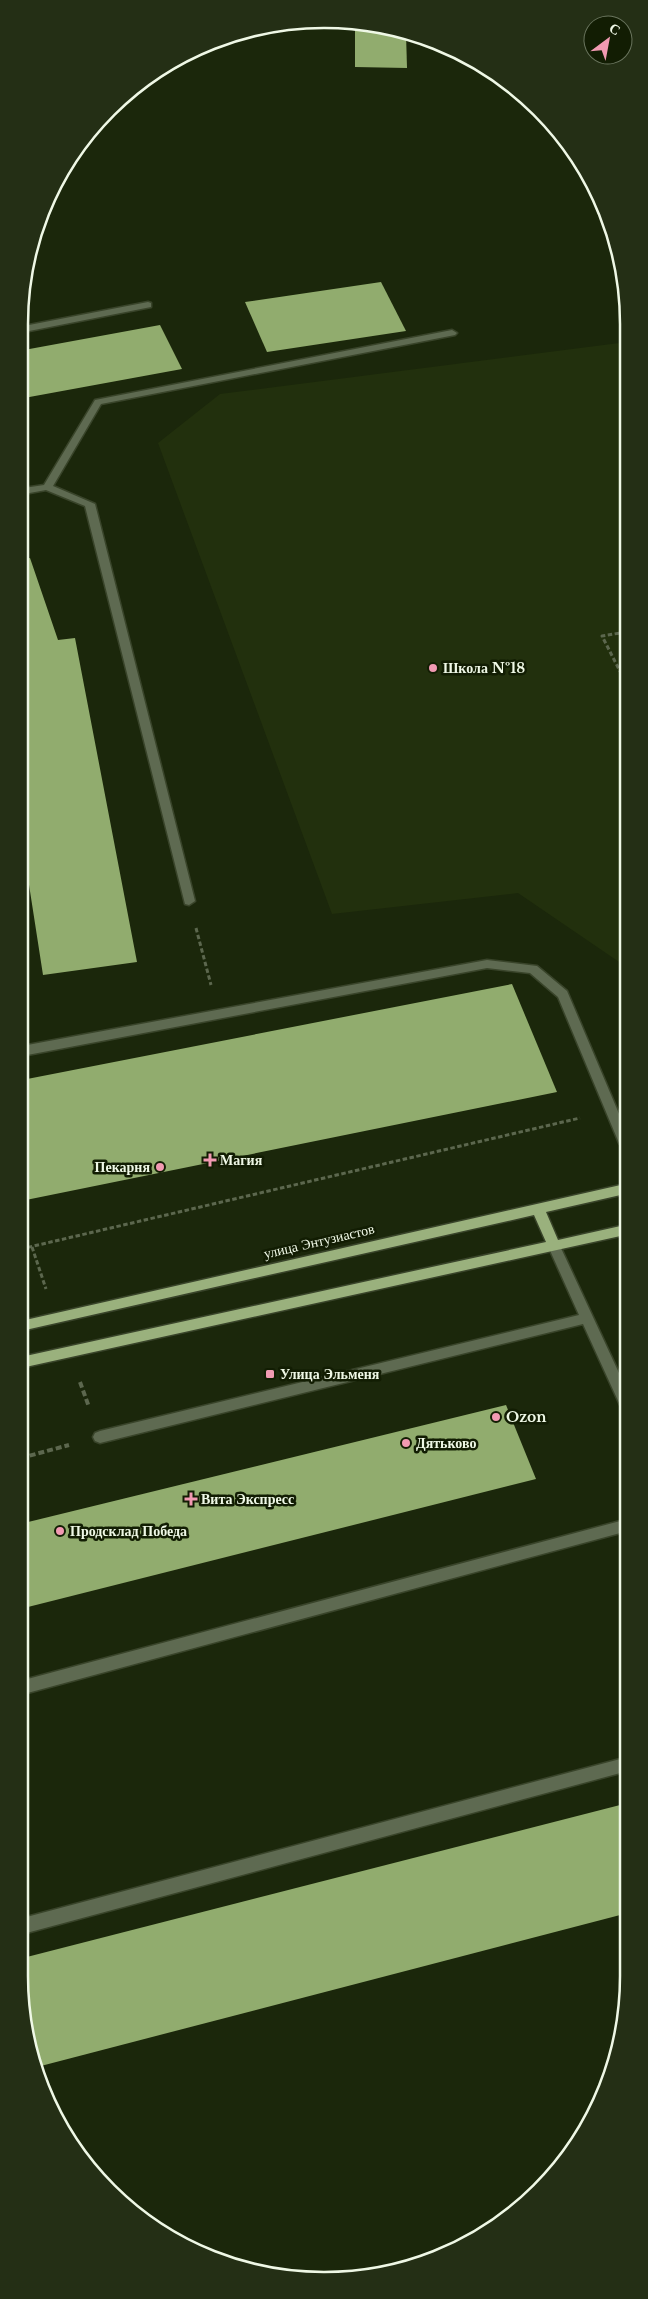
<svg xmlns="http://www.w3.org/2000/svg" width="648" height="2299" font-family="'Libre Baskerville',serif">
	<style>
		.built { fill: #22300d }
		.building { fill: #91ac6e }
		.lines { fill: none; stroke-linecap: round; stroke-linejoin: round }
		.minor-casing { stroke: #39442a; stroke-width: 3 }
		.major-casing { stroke: #39442a; stroke-width: 3 }
		.path-far1 { stroke: #5c674e; stroke-width: 3; stroke-dasharray: 4.5 2.5; stroke-linecap: butt }
		.path { stroke: #5c674e; stroke-width: 4; stroke-dasharray: 6 3; stroke-linecap: butt }
		.minor { fill: #5e6a51; fill-rule: evenodd }
		.major { fill: #9ab17d; fill-rule: evenodd }
		.poi-dot { fill: #f19ab2; stroke: #121d03; stroke-width: 2 }
		.labels { text-anchor: middle; stroke-width: 5; stroke-linejoin: round; paint-order: stroke }
		.poi-label { font-size: 14px; font-weight: bold; fill: #eff8e6; stroke: #121d03; text-anchor: start }
		.street-label { font-size: 14px; fill: #eff8e6; stroke: #121d03 }
		.rim { fill: none; stroke: #eff8e6; stroke-width: 2.5 }
	</style>
	<rect width="100%" height="100%" fill="#1b270b"/>
	<path class="built" d="M627 342 625 966 518 893 332 914 158 443 220 394Z"/>
	<g class="building">
		<path d="M355 30H398L406 33 407 68 355 67Z"/>
		<path d="M381 282 406 331 267 352 245 302Z"/>
		<path d="M160 325 182 369 24 398V350Z"/>
		<path d="M30 558 58 640 75 638 137 962 43 975 23 846 24 559Z"/>
		<path d="M512 984 557 1092 21 1201 22 1080Z"/>
		<path d="M506 1405 536 1479 20 1609V1524Z"/>
		<path d="M624 1804V1914L37 2067 19 1975V1959Z"/>
	</g>
	<g class="lines">
		<g class="minor-casing">
			<g id="minor">
				<path d="M148 302 151 303V307L24 332V326Z"/>
				<path d="M452 330 457 333 455 335 101 404 53 486 95 504 195 901 189 905 185 904 85 506 46 490 24 494V488L44 485 95 400Z"/>
				<path d="M487 960 537 966 567 991 625 1128V1148L621 1146 619 1143 558 997 530 973 487 968 22 1056V1046Z"/>
				<path d="M554 1241 559 1242 560 1246 625 1386V1407L620 1405 583 1324 100 1443 95 1441 93 1437 95 1433 100 1431 579 1315 548 1246 549 1242Z"/>
				<path d="M624 1520V1532L20 1695V1681Z"/>
				<path d="M624 1758V1772L19 1935V1919Z"/>
			</g>
		</g>
		<g class="major-casing">
			<path id="major" d="M625 1184V1194L546 1212 558 1240 625 1225V1235L21 1368V1357L546 1242 534 1215 21 1331V1321Z"/>
		</g>
		<g class="path-far1">
			<path d="M626 632 602 636 626 683"/>
			<path d="M196 928 211 985"/>
			<path d="M32 1247 46 1289"/>
			<path d="M21 1249 580 1118"/>
		</g>
		<g class="path">
			<path d="M80 1382 89 1407"/>
			<path d="M21 1458 69 1445"/>
		</g>
		<use href="#minor" class="minor"/>
		<use href="#major" class="major"/>
	</g>
	<g class="poi-dot">
		<circle cx="433" cy="668" r="5"/>
		<path d="M207.5 1152.5h5v5h5v5h-5v5h-5v-5h-5v-5h5z"/>
		<circle cx="160" cy="1167" r="5"/>
		<rect x="265" y="1369" width="10" height="10" rx="2.5"/>
		<circle cx="496" cy="1417" r="5"/>
		<circle cx="406" cy="1443" r="5"/>
		<path d="M188.5 1491.5h5v5h5v5h-5v5h-5v-5h-5v-5h5z"/>
		<circle cx="60" cy="1531" r="5"/>
	</g>
	<g class="labels">
		<g class="poi-label">
			<text x="443" y="673">Школа №18</text>
			<text x="220" y="1165">Магия</text>
			<text x="150" y="1172" text-anchor="end">Пекарня</text>
			<text x="280" y="1379">Улица Эльменя</text>
			<text x="506" y="1422">Ozon</text>
			<text x="416" y="1448">Дятьково</text>
			<text x="201" y="1504">Вита Экспресс</text>
			<text x="70" y="1536">Продсклад Победа</text>
		</g>
		<g class="street-label">
			<text transform="translate(319 1241) rotate(-13)" y="5">улица Энтузиастов</text>
		</g>
	</g>
	<path d="M0 0H648V2299H0ZM324 28H324A296 296 0 0 1 620 324V1976A296 296 0 0 1 324 2272H324A296 296 0 0 1 28 1976V324A296 296 0 0 1 324 28Z" fill="#242f15" fill-rule="evenodd"/>
	<path class="rim" d="M324 28H324A296 296 0 0 1 620 324V1976A296 296 0 0 1 324 2272H324A296 296 0 0 1 28 1976V324A296 296 0 0 1 324 28Z"/>
	<g transform="translate(608 40) rotate(32)"><circle r="24" fill="#121d03" stroke="#6a755e"/>
	<path d="M0-4L9 19L0 12L-9 19Z" fill="#f19ab2"/>
	<text y="-8" font-size="14" font-weight="bold" text-anchor="middle" fill="#eff8e6">С</text>
	</g>
</svg>
